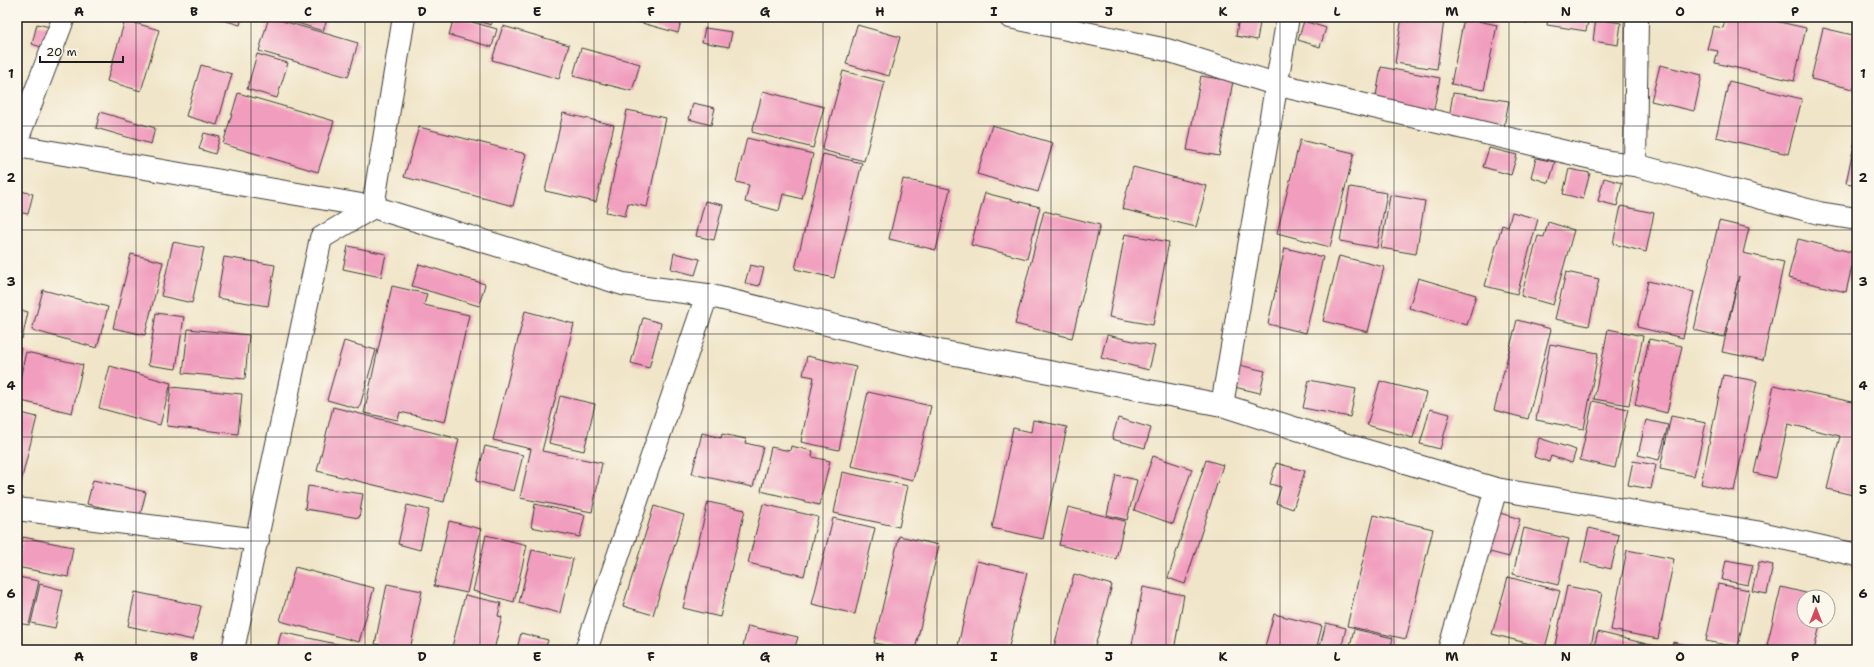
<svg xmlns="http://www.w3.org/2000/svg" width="1874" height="667" font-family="'Shantell Sans',sans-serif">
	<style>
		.building { fill: #f19ebe }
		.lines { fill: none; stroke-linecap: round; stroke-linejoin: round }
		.minor-casing { stroke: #3c3a36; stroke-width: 24 }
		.minor { stroke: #fff; stroke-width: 22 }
		.grid { fill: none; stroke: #1c1c1c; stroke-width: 1; stroke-opacity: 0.55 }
		.neatline { fill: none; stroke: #1c1c1c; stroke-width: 1.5 }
		.grid-label { font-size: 13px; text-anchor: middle; font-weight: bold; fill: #1c1c1c }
	</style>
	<rect width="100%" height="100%" fill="#fbf7ec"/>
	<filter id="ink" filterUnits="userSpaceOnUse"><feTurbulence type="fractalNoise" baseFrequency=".025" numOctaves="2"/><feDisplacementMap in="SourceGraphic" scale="8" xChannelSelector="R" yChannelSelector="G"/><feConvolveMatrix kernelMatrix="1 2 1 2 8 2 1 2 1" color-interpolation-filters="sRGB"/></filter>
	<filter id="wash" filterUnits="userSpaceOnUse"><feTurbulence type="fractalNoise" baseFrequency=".012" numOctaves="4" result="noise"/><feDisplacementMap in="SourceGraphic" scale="16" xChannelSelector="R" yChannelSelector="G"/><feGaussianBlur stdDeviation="0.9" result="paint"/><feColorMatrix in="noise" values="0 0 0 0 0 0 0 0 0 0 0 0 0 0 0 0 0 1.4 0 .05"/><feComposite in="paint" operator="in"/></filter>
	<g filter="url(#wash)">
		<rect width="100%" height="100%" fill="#f0e5c8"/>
		<g id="blocks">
			<g class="building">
				<path d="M213 17H242L240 25Z"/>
				<path d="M269 17 358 43 348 77 259 51Z"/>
				<path d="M278 17H328L323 31Z"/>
				<path d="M454 17 497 29 492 47 449 35Z"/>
				<path d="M467 17H494L491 25Z"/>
				<path d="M620 17H682L678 33Z"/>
				<path d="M1239 17H1261L1257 40 1236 36Z"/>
				<path d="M1402 17 1444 21 1437 69 1395 63Z"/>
				<path d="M1504 17H1529L1527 23Z"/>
				<path d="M1548 17H1589L1586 31 1547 25Z"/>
				<path d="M1726 17H1758L1806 28 1794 81 1715 63 1718 51 1707 49 1713 26 1723 28Z"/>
				<path d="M1464 18 1497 25 1484 90 1451 84Z"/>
				<path d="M1596 19 1621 23 1618 45 1593 41Z"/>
				<path d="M125 20 159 30 141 91 107 81Z"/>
				<path d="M1304 21 1326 28 1320 47 1298 40Z"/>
				<path d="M37 24 50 27 44 48 32 44Z"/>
				<path d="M857 25 900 37 889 76 846 64Z"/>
				<path d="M503 26 569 45 559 79 492 60Z"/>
				<path d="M705 28 732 32 729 47 702 42Z"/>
				<path d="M1823 28 1857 36V90L1811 79Z"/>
				<path d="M581 48 640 64 632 91 573 76Z"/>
				<path d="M257 54 288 63 277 98 247 89Z"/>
				<path d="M201 65 232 74 217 125 186 116Z"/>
				<path d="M1660 65 1702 75 1694 111 1651 101Z"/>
				<path d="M1381 67 1440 78 1433 114 1375 102Z"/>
				<path d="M843 71 885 82 864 161 822 150Z"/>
				<path d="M1201 76 1233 81 1219 156 1187 150Z"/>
				<path d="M1729 81 1802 99 1788 154 1716 137Z"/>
				<path d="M763 91 824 107 813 148 752 132Z"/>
				<path d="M238 93 334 121 318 172 223 144Z"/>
				<path d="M1453 93 1509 101 1504 126 1449 118Z"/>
				<path d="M693 103 715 108 711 125 689 119Z"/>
				<path d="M627 110 666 118 647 207 628 203 625 216 606 212Z"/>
				<path d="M100 112 155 128 151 144 96 128Z"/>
				<path d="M563 113 614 125 596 202 545 191Z"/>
				<path d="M992 125 1053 143 1038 192 977 174Z"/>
				<path d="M419 127 526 154 513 206 404 177Z"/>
				<path d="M204 133 220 137 215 154 199 149Z"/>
				<path d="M1856 136H1857V185L1846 183Z"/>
				<path d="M747 138 813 154 802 199 783 194 779 211 745 202 749 185 736 182Z"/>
				<path d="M1300 140 1354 153 1330 247 1277 233Z"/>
				<path d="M1489 148 1517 155 1511 175 1483 167Z"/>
				<path d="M823 154 862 163 834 278 795 269Z"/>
				<path d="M1536 158 1555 162 1549 183 1531 177Z"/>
				<path d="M1133 167 1207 186 1196 227 1122 209Z"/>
				<path d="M1569 169 1590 173 1583 199 1563 194Z"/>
				<path d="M1604 178 1622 183 1617 206 1598 201Z"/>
				<path d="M903 179 950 189 936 250 889 239Z"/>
				<path d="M1350 187 1387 193 1377 248 1340 241Z"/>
				<path d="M17 190 33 194 28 214 17 212Z"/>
				<path d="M985 193 1040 207 1027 259 971 245Z"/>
				<path d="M1390 195 1425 201 1416 254 1381 248Z"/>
				<path d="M705 201 723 205 714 240 696 236Z"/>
				<path d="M1621 206 1654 213 1646 252 1613 244Z"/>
				<path d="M1044 211 1100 225 1072 338 1015 324Z"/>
				<path d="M1512 212 1538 219 1517 294 1485 286 1502 225 1508 227Z"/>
				<path d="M1719 221 1749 228 1743 253 1784 262 1763 360 1722 352 1739 276 1724 337 1694 330Z"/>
				<path d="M1548 222 1574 230 1553 305 1521 296 1538 236 1544 237Z"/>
				<path d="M1125 234 1169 242 1153 325 1109 317Z"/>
				<path d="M1798 239 1855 253 1846 292 1788 278Z"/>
				<path d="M173 242 204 248 192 303 161 296Z"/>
				<path d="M348 246 386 254 381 277 343 269Z"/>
				<path d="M1285 248 1323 257 1306 333 1268 324Z"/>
				<path d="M674 253 700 259 695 275 671 269Z"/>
				<path d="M131 254 163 262 145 335 113 328Z"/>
				<path d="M1339 256 1384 267 1368 332 1323 321Z"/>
				<path d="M224 257 275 265 268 306 217 298Z"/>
				<path d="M419 264 485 284 479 306 412 286Z"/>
				<path d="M750 265 764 268 759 286 745 283Z"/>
				<path d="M1566 272 1599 279 1589 326 1555 319Z"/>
				<path d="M1418 278 1476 295 1467 325 1409 308Z"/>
				<path d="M1648 281 1694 292 1683 338 1637 327Z"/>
				<path d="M392 286 427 294 424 305 469 315 445 422 400 412 398 420 364 413Z"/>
				<path d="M43 290 108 307 97 348 32 330Z"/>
				<path d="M17 309 28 312 22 339 17 337Z"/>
				<path d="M525 311 574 324 542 451 602 463 592 512 520 498 531 449 493 440Z"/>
				<path d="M156 313 184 317 176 369 148 365Z"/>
				<path d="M643 318 661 323 649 368 631 363Z"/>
				<path d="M1517 320 1551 329 1528 419 1494 410Z"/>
				<path d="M188 329 249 335 245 379 183 373Z"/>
				<path d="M1608 329 1643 336 1629 405 1594 399Z"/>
				<path d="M1107 335 1155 346 1149 370 1101 358Z"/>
				<path d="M1649 339 1682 346 1667 413 1635 405Z"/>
				<path d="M344 341 376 350 359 409 327 400Z"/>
				<path d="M1550 344 1598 353 1584 429 1536 420Z"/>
				<path d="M17 347 21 348 18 364H17Z"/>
				<path d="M26 352 83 365 72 413 17 400V392Z"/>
				<path d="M807 356 856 367 839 450 801 442 814 377 803 375Z"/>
				<path d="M1235 364 1265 371 1260 393 1230 386Z"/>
				<path d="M110 366 171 383 160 425 99 408Z"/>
				<path d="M1723 375 1757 381 1734 491 1701 484Z"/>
				<path d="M1309 380 1356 389 1350 417 1303 408Z"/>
				<path d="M1380 381 1426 393 1413 438 1367 425Z"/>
				<path d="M1774 385 1857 403V496L1827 489 1840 436 1788 424 1776 478 1754 473Z"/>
				<path d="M171 387 242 394 238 434 167 426Z"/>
				<path d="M868 392 931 406 913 480 851 466Z"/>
				<path d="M560 396 595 404 584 451 549 443Z"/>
				<path d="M1593 401 1628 409 1615 468 1580 460Z"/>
				<path d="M333 407 459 439 444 502 317 471Z"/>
				<path d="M1430 409 1450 414 1440 449 1420 444Z"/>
				<path d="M17 412 37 417 18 494H17Z"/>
				<path d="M1671 416 1706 423 1694 476 1660 469Z"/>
				<path d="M1118 418 1151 428 1145 448 1112 439Z"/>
				<path d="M1033 420 1067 427 1043 539 992 528 1013 428 1031 432Z"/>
				<path d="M1646 420 1668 425 1659 460 1638 455Z"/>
				<path d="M702 433 721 438 722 434 746 439 745 443 763 447 753 487 692 474Z"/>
				<path d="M1539 438 1576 450 1572 463 1551 456 1549 462 1534 457Z"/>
				<path d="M485 446 523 455 514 491 476 481Z"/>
				<path d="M791 446 813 451 812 457 830 461 819 505 761 491 771 447 790 451Z"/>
				<path d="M1153 456 1192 469 1173 524 1134 510Z"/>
				<path d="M1206 460 1223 465 1185 584 1168 578Z"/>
				<path d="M1633 461 1656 465 1651 489 1628 485Z"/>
				<path d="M1276 463 1305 471 1293 509 1276 503 1281 487 1270 484Z"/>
				<path d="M842 472 908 486 899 527 834 513Z"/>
				<path d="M1116 475 1137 480 1127 520 1107 515Z"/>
				<path d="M93 480 146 492 140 516 87 504Z"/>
				<path d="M308 486 363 494 359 518 305 509Z"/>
				<path d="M708 502 745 510 720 617 683 608Z"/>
				<path d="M535 504 585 515 580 537 531 527Z"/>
				<path d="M763 504 818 517 804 576 748 563Z"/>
				<path d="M407 505 429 510 420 550 398 544Z"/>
				<path d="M654 506 684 515 653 615 623 606Z"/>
				<path d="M1068 507 1125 521 1116 559 1059 545Z"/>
				<path d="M1493 511 1520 519 1509 557 1482 550Z"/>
				<path d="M1374 515 1433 529 1406 639 1347 626Z"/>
				<path d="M833 518 875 528 855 614 812 604Z"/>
				<path d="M449 521 481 529 467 593 434 586Z"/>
				<path d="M1524 528 1569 539 1558 585 1513 574Z"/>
				<path d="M1589 528 1619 535 1611 569 1581 562Z"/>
				<path d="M486 535 527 545 514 602 473 591Z"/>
				<path d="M899 536 939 545 915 650H906L874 643Z"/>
				<path d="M23 537 73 547 68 577 17 567Z"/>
				<path d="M532 550 573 559 560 613 519 603Z"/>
				<path d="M1627 550 1674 559 1658 639 1611 630Z"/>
				<path d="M1726 560 1753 565 1748 585 1722 580Z"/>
				<path d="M977 561 1027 573 1008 650H957Z"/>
				<path d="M1759 562 1773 565 1767 594 1752 591Z"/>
				<path d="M295 567 374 588 359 642 280 621Z"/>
				<path d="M1074 574 1112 585 1094 650H1053Z"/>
				<path d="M18 577 39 581 29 625 17 623Z"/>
				<path d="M1508 577 1560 591 1545 648 1492 634Z"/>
				<path d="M40 584 63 590 55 628 31 623Z"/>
				<path d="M387 584 422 591 410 650 375 644Z"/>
				<path d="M1718 584 1749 590 1738 647 1706 641Z"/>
				<path d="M1567 586 1602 593 1590 650H1554Z"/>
				<path d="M1143 587 1184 595 1174 650H1131Z"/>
				<path d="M1781 587 1818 596 1804 597V621H1821L1814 650H1788L1767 645Z"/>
				<path d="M135 592 201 606 193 640 128 626Z"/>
				<path d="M465 595 501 603 498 616 502 617 494 650H464L452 647Z"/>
				<path d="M1274 614 1322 626 1316 650H1264Z"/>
				<path d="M1326 623 1346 628 1341 650H1319Z"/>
				<path d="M748 626 798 637 794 650H759L743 646Z"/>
				<path d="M1354 629 1393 638 1390 650H1349Z"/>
				<path d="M281 632 359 649V650H277Z"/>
				<path d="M1598 632 1659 647 1658 650H1593Z"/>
				<path d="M521 633 548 640 545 650H508L509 647 517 649Z"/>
				<path d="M1673 642 1702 649V650H1671Z"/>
				<path d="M1478 646 1490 650H1477Z"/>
			</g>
		</g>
	</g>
	<g filter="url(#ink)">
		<use href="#blocks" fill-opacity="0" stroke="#3c3a36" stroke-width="1"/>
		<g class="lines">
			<g class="minor-casing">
				<g id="minor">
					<path d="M1010 17 1167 50 1275 84 1609 162 1635 165 1819 213 1857 219"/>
					<path d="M17 140 64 17"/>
					<path d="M17 146 373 207 623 284 707 295 939 351 1222 405 1347 445 1496 489 1756 532 1857 555"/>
					<path d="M1635 165 1637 17"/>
					<path d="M1222 405 1288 17"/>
					<path d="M17 509 258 540"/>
					<path d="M233 650 321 238 373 207 404 17"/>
					<path d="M586 650 707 295"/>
					<path d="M1449 650 1496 489"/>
				</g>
			</g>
			<use href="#minor" class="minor"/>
		</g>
	</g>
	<path class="grid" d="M136 17V650M251 17V650M365 17V650M480 17V650M594 17V650M708 17V650M823 17V650M937 17V650M1051 17V650M1166 17V650M1280 17V650M1394 17V650M1509 17V650M1623 17V650M1738 17V650M17 126H1857M17 230H1857M17 334H1857M17 437H1857M17 541H1857"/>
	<rect width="1874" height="667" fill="none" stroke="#fbf7ec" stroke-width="44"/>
	<g transform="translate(1816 609)"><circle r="19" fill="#fbf7ec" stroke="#a29f99"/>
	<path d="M0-3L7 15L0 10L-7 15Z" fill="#d1495b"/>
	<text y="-6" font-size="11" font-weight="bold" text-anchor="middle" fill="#1c1c1c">N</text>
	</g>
	<path d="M40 56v6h83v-6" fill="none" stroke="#1c1c1c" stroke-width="2"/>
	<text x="46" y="56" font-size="12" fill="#1c1c1c" stroke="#fbf7ec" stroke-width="3" paint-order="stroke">20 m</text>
	<rect x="22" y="22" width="1830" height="623" class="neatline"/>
	<g class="grid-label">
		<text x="79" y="16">A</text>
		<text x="194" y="16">B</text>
		<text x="308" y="16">C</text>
		<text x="422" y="16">D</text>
		<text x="537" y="16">E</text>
		<text x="651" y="16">F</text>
		<text x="765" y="16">G</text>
		<text x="880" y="16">H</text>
		<text x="994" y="16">I</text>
		<text x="1109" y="16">J</text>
		<text x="1223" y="16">K</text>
		<text x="1337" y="16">L</text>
		<text x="1452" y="16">M</text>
		<text x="1566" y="16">N</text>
		<text x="1680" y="16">O</text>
		<text x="1795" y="16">P</text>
		<text x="11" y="78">1</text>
		<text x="1863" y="78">1</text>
		<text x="11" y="182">2</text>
		<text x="1863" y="182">2</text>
		<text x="11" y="286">3</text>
		<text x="1863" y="286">3</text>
		<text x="11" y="390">4</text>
		<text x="1863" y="390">4</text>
		<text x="11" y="494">5</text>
		<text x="1863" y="494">5</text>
		<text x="11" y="598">6</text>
		<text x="1863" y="598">6</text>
		<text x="79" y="661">A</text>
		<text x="194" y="661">B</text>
		<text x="308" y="661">C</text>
		<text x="422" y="661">D</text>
		<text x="537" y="661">E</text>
		<text x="651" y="661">F</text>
		<text x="765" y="661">G</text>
		<text x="880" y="661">H</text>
		<text x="994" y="661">I</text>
		<text x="1109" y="661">J</text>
		<text x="1223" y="661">K</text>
		<text x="1337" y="661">L</text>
		<text x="1452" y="661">M</text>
		<text x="1566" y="661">N</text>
		<text x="1680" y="661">O</text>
		<text x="1795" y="661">P</text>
	</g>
</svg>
